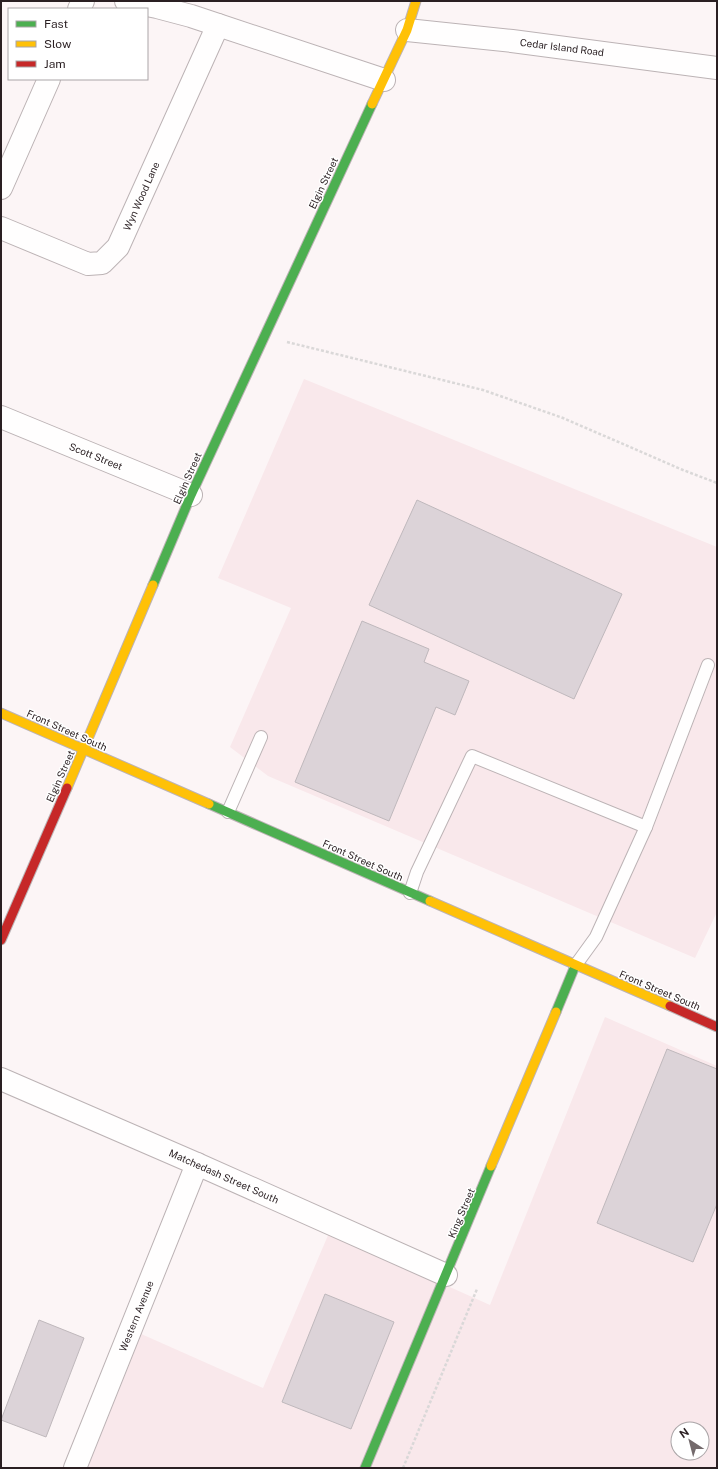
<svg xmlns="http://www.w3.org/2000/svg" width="718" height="1469" font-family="'Public Sans',sans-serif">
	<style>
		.built { fill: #f9e8eb; fill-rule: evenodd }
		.building { fill: #dcd3d8; stroke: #bfb8bc }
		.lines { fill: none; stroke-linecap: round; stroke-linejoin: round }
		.lane-casing { stroke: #bcb3b5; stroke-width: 14 }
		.street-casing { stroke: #bcb3b5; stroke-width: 24 }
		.fast-casing { stroke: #bcb3b5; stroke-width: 11 }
		.slow-casing { stroke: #bcb3b5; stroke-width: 11 }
		.jam-casing { stroke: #bcb3b5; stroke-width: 11 }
		.path { stroke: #dad8d8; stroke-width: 2.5; stroke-dasharray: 3 2; stroke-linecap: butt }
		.lane { stroke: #fffefe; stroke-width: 12 }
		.street { stroke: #fffefe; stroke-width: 22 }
		.fast { stroke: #4caf50; stroke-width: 9 }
		.slow { stroke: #ffc107; stroke-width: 9 }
		.jam { stroke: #c62828; stroke-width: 9 }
		.labels { text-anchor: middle; stroke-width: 3; stroke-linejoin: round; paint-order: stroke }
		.street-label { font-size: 10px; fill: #2a1f22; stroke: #fff }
	</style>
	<rect width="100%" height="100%" fill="#fcf5f6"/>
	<g class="built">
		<path d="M304 379 717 547V912L695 958 268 776 230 747 291 608 218 578Z"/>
		<path d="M605 1017 717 1066V1468H73L130 1329 263 1388 329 1233 490 1305ZM678 1429H702V1453H678Z"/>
	</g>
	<g class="building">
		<path d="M417 500 622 594 574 699 369 605Z"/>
		<path d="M362 621 429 649 424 662 469 681 455 715 436 707 389 821 295 782Z"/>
		<path d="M667 1049 717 1069V1204L693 1262 597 1223Z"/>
		<path d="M325 1294 394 1322 351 1429 282 1402Z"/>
		<path d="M39 1320 84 1338 46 1437 1 1420Z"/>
	</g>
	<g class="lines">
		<g class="lane-casing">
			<g id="lane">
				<path d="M228 812 261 737"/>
				<path d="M410 893 417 872 472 756 646 827"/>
				<path d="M575 966 596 937 646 827 708 665"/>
			</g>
		</g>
		<g class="street-casing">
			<g id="street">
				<path d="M126 1 157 7 191 16 384 80"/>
				<path d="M79 9 83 1"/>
				<path d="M407 30 512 41 717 68"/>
				<path d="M1 188 49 79"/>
				<path d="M1 228 88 264 102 263 118 247 218 25"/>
				<path d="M1 417 191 495"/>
				<path d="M1 1079 197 1164 446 1275"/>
				<path d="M75 1468 197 1164"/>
			</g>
		</g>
		<g class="fast-casing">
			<g id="fast">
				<path d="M153 585 191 495 372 104"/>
				<path d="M209 804 430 901"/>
				<path d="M556 1012 575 966"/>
				<path d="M365 1468 491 1166"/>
			</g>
		</g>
		<g class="slow-casing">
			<g id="slow">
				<path d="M372 104 407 30 416 1"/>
				<path d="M1 713 209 804"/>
				<path d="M67 788 153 585"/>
				<path d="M430 901 670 1006"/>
				<path d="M491 1166 556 1012"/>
			</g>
		</g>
		<g class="jam-casing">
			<g id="jam">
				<path d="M1 940 67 788"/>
				<path d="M670 1006 717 1027"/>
			</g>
		</g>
		<g class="path">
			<path d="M287 342 483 390 563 418 683 470 717 483"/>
			<path d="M403 1468 477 1289"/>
		</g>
		<use href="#lane" class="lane"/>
		<use href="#street" class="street"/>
		<use href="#fast" class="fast"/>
		<use href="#slow" class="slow"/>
		<use href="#jam" class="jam"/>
	</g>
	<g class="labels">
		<g class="street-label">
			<text transform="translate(562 47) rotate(7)" y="4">Cedar Island Road</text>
			<text transform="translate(323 183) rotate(-65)" y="4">Elgin Street</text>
			<text transform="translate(141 196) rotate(-66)" y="4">Wyn Wood Lane</text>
			<text transform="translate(96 456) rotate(22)" y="4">Scott Street</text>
			<text transform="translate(187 478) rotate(-66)" y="4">Elgin Street</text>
			<text transform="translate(67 730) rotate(24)" y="4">Front Street South</text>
			<text transform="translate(60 776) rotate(-66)" y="4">Elgin Street</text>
			<text transform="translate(363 860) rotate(24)" y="4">Front Street South</text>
			<text transform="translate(660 990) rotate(23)" y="4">Front Street South</text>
			<text transform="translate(224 1176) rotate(24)" y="4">Matchedash Street South</text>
			<text transform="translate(461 1213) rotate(-67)" y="4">King Street</text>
			<text transform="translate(136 1316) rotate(-68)" y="4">Western Avenue</text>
		</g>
	</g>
	<rect width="718" height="1469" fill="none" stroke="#2a1f22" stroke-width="4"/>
	<rect x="8" y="8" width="140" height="72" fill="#ffffff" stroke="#aaa5a7"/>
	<rect x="16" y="21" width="20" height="6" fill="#4caf50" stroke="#aaa5a7"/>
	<text x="44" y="28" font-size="12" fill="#2a1f22">Fast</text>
	<rect x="16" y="41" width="20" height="6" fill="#ffc107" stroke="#aaa5a7"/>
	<text x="44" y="48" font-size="12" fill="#2a1f22">Slow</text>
	<rect x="16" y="61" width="20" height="6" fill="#c62828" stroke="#aaa5a7"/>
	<text x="44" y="68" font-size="12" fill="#2a1f22">Jam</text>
	<g transform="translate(690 1441) rotate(324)"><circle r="19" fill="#ffffff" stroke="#aaa5a7"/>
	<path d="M0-3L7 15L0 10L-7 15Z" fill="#746a6c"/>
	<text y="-6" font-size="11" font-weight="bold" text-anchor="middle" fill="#2a1f22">N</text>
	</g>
</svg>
